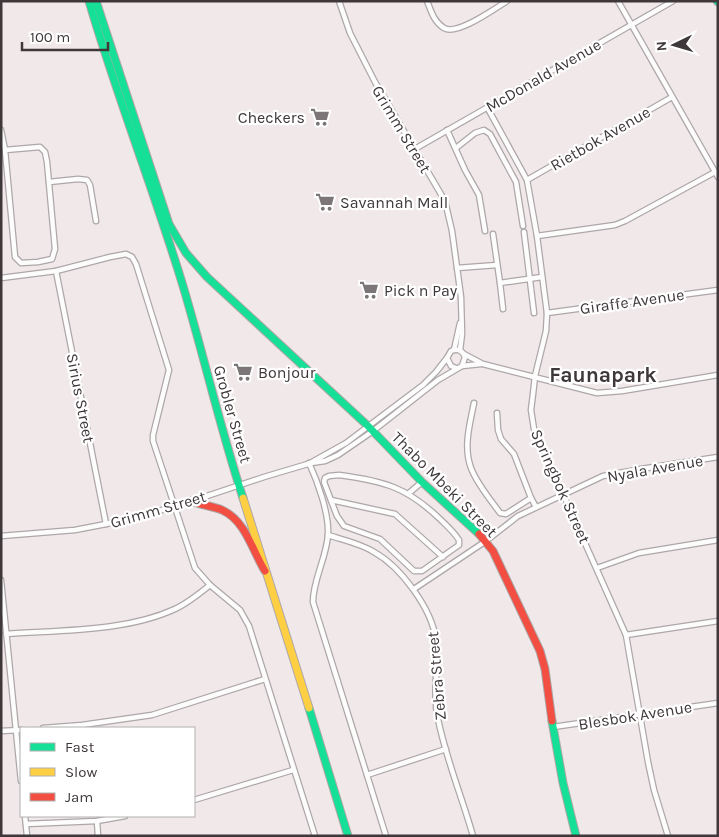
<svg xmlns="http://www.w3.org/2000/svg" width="719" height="837" font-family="Karla,sans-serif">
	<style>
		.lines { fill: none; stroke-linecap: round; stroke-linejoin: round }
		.street-casing { stroke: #ada7a8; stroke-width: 7 }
		.fast-casing { stroke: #ada7a8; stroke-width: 9 }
		.slow-casing { stroke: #ada7a8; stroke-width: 9 }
		.jam-casing { stroke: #ada7a8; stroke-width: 9 }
		.street { stroke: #fdfcfc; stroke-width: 4.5 }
		.fast { stroke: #16e098; stroke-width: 7 }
		.slow { stroke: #ffcf43; stroke-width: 7 }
		.jam { stroke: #f24e42; stroke-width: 7 }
		.labels { text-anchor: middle; stroke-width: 4.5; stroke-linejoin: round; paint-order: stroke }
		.street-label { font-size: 16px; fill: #3f383a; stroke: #fff }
		.poi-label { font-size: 16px; fill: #3f383a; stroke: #fff; text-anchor: start }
		.district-label { font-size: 21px; font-weight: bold; fill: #3f383a; stroke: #fff }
	</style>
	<rect width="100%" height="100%" fill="#f1e8ea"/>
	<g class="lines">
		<g class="street-casing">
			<g id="street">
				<path d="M339 1 350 33 375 82 445 201 452 231 461 297 462 334 460 350"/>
				<path d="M427 1C431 11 434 22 444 28 457 36 494 9 507 1"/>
				<path d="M618 1 718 177"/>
				<path d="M487 107 527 180 537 236 547 313 546 331 535 376 533 394 531 410 534 429 626 635 648 762 654 790 668 836"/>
				<path d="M1 130 5 150 15 257 21 263 38 262 52 259 55 249 47 162 45 152 40 147 5 150"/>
				<path d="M447 130 465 170 479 195 485 231"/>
				<path d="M456 148 475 133 484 130 490 134 516 182 523 226"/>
				<path d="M413 150 673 1"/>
				<path d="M527 180 672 97"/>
				<path d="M49 182 78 179 87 180 90 185 96 221"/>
				<path d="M524 232 534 313"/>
				<path d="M493 234 500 283"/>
				<path d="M537 236 615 225 625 221 715 172"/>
				<path d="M457 268 497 265"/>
				<path d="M56 271 106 524"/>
				<path d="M1 278 56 271 110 257 126 254 132 257 136 264 169 370 153 435V441L195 568 210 585 240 610 249 626 315 836"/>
				<path d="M503 309 500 283 542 277"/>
				<path d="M547 313 718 290"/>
				<path d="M454 350 460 323"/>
				<path d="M464 354 483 364 597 393 622 391 718 375"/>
				<path d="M462 366 481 364"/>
				<path d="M474 403C470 423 463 447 471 468 477 484 490 499 500 513L506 514 531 498"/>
				<path d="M497 413 498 430 501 439 514 454 531 498 536 507"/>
				<path d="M312 462 346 443 423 385 436 372 447 358"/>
				<path d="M309 463C318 482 329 514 328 534 327 557 313 579 313 602L386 836"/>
				<path d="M339 475C384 481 407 487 441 520 447 526 454 532 459 540V545L422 571H414L380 539 344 526 337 516 324 482 325 478 329 476Z"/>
				<path d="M409 493 422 482"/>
				<path d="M331 500 395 514 443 557"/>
				<path d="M328 535C343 540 360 543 374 552 401 567 432 609 436 640 439 666 432 693 438 719 446 759 462 797 473 836"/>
				<path d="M1 536 75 530 106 524 174 507 264 477 311 463 325 461 338 455 373 431 438 380 462 366 465 357C463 351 458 348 451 351L447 358 451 366 456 368"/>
				<path d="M597 568 639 553 718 540"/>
				<path d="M1 580 21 781"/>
				<path d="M414 589 486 541 518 516 603 476 641 469 718 457"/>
				<path d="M6 634C60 630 125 632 175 609 188 603 199 594 210 585"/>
				<path d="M626 635 718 621"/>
				<path d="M553 727 718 703"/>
				<path d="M43 728 82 725 152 715 265 679"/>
				<path d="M1 731 21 730"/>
				<path d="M367 775 446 749"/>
				<path d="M194 800 293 770"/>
				<path d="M25 816 27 836"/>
				<path d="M97 821 98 836"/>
				<path d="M26 824 97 821 125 816"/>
			</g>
		</g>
		<g class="fast-casing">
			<g id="fast">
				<path d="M89 1C117 97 154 190 183 286 204 356 220 428 243 498"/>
				<path d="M96 1 169 224 186 253 207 277 368 426 422 482 479 534"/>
				<path d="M717 1 718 2"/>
				<path d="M309 708 348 836"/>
				<path d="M552 721 563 783 576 836"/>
			</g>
		</g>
		<g class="slow-casing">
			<path id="slow" d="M243 498 309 708"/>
		</g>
		<g class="jam-casing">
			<g id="jam">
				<path d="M191 501C201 505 212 506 222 510 246 521 252 550 265 571"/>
				<path d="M479 534 493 551 540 651 545 669 552 721"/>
			</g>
		</g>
		<use href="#street" class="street"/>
		<use href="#fast" class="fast"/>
		<use href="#slow" class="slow"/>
		<use href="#jam" class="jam"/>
	</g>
	<defs>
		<g id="supermarket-bare" transform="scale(1.5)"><path d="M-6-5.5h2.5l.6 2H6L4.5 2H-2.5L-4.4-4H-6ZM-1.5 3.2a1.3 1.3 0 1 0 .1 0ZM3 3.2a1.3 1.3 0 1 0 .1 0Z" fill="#7d7678" stroke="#fff" stroke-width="2.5" paint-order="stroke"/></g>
	</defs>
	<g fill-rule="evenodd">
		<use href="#supermarket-bare" x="320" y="117"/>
		<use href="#supermarket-bare" x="325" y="202"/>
		<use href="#supermarket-bare" x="369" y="290"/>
		<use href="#supermarket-bare" x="243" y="372"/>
	</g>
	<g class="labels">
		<g class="street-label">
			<text transform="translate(543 75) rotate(-30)" y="6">McDonald Avenue</text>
			<text transform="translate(402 129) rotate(59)" y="6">Grimm Street</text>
			<text transform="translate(600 138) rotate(-30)" y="6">Rietbok Avenue</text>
			<text transform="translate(632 301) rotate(-8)" y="6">Giraffe Avenue</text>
			<text transform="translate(81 398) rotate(79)" y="6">Sirius Street</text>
			<text transform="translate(233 414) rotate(74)" y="6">Grobler Street</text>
			<text transform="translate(655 468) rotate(-10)" y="6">Nyala Avenue</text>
			<text transform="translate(445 484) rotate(45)" y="6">Thabo Mbeki Street</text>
			<text transform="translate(561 486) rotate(66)" y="6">Springbok Street</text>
			<text transform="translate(158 509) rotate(-16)" y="6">Grimm Street</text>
			<text transform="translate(436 676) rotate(-95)" y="6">Zebra Street</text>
			<text transform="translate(635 715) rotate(-9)" y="6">Blesbok Avenue</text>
		</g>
		<g class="poi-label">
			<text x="305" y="123" text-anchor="end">Checkers</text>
			<text x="340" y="208">Savannah Mall</text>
			<text x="384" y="296">Pick n Pay</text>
			<text x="258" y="378">Bonjour</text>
		</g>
		<g class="district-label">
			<text x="603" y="382">Faunapark</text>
		</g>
	</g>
	<rect width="719" height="837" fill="none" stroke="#3f383a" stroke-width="5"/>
	<rect x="20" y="727" width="175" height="90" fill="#ffffff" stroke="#b2afb0"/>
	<rect x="30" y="743" width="25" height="8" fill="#16e098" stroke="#b2afb0"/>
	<text x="65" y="752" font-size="15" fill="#3f383a">Fast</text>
	<rect x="30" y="768" width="25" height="8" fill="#ffcf43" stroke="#b2afb0"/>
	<text x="65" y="777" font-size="15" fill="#3f383a">Slow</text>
	<rect x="30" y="793" width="25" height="8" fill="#f24e42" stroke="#b2afb0"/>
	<text x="65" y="802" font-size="15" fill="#3f383a">Jam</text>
	<g transform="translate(674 45) rotate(265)" stroke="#ffffff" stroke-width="4" paint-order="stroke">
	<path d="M0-4L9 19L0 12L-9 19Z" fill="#3f383a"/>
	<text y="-8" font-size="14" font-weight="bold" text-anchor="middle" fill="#3f383a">N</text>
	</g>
	<path d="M22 42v8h86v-8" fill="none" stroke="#3f383a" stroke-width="2.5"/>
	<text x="30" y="42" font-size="15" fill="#3f383a" stroke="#ffffff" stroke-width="4" paint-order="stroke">100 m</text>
</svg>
